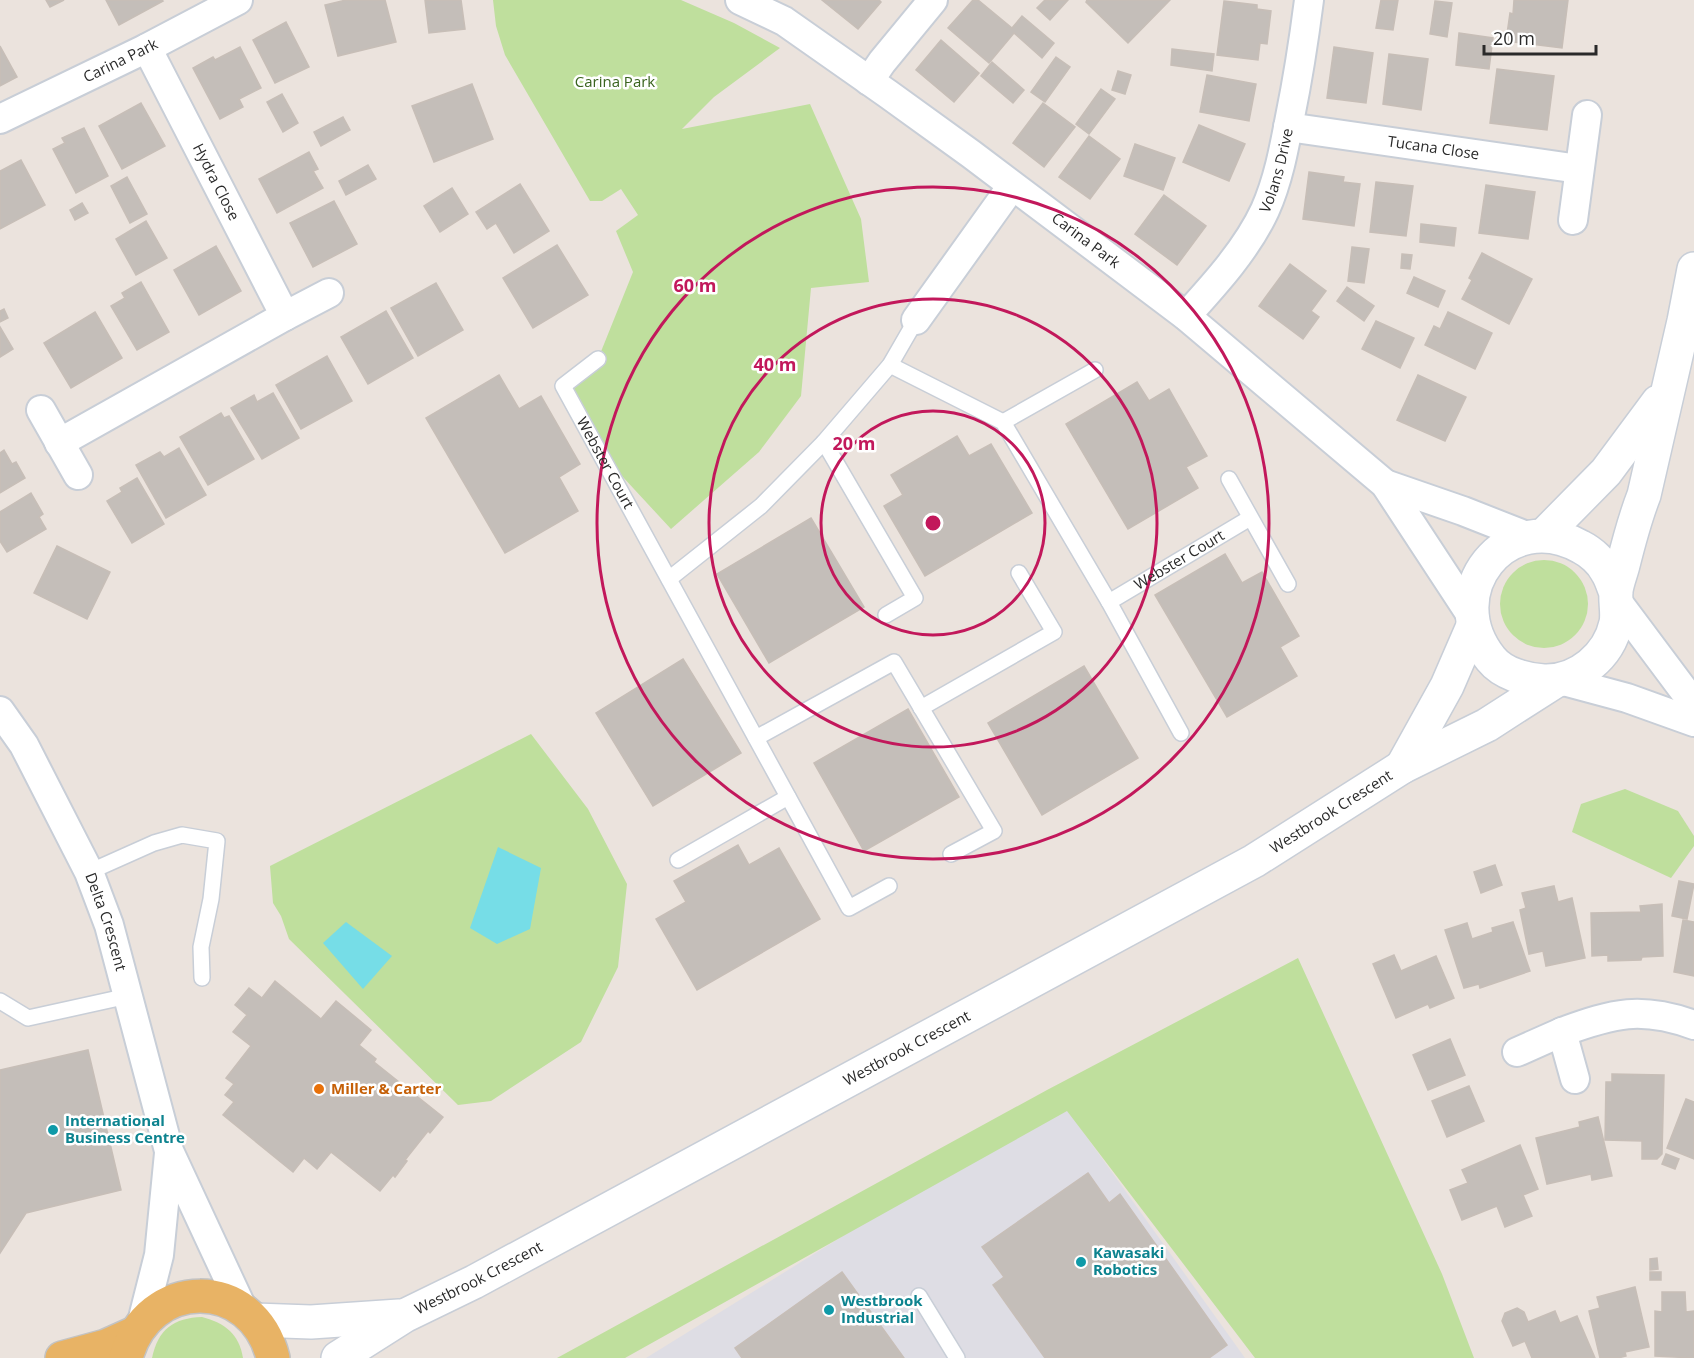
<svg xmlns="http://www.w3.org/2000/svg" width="1694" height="1358" font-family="'Open Sans',sans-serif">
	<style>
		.industrial { fill: #dedde4 }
		.green { fill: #bfdf9d }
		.water { fill: #76dde7 }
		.building { fill: #c4beb9; stroke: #c7beb7; stroke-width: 1.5 }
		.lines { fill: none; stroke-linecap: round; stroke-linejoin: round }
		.service-casing { stroke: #c8ced7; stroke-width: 18 }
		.minor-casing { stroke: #c8ced7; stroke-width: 32 }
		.tertiary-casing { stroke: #c8ced7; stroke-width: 36 }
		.primary-casing { stroke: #c3c3c3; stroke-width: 36 }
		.service { stroke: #fff; stroke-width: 15 }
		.minor { stroke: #fff; stroke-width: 28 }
		.tertiary { stroke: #fff; stroke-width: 33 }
		.primary { stroke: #e8b365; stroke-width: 33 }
		.ring { fill: none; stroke: #c2185b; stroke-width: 3 }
		.food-dot { fill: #e8710a; stroke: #fff; stroke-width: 2 }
		.culture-dot { fill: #0f9aa8; stroke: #fff; stroke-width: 2 }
		.labels { text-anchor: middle; stroke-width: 5; stroke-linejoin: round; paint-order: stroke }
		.street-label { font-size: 15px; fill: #2a2a2a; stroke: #fff }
		.park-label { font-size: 15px; fill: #39631e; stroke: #fff }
		.food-label { font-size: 15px; font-weight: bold; fill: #c56008; stroke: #fff; text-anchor: start }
		.culture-label { font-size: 15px; font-weight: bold; fill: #0d838f; stroke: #fff; text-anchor: start }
		.centre { fill: #c2185b; stroke: #fff; stroke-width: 3 }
		.ring-label { font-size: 18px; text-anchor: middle; font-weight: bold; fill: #c2185b; stroke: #fff; stroke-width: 5; stroke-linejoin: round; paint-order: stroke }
	</style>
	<rect width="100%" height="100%" fill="#ebe3dd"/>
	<path class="industrial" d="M1061 1101 1245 1358H646Z"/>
	<g class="green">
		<path d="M493 0H681L734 23 780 48 714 97 682 129 810 104 861 219 869 282 811 288 801 396 759 452 671 529 597 449 563 386 598 359 633 272 616 231 638 215 621 189 602 201H590L505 55 496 26Z"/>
		<circle cx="1544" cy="604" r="44"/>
		<path d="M531 734 588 809 627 884 618 967 581 1042 491 1101 458 1105 289 939 281 916 273 903 270 866Z"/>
		<path d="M1625 789 1678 811 1694 836V846L1671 878 1572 832 1581 804Z"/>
		<path d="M1298 958 1442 1274 1474 1358H1255L1067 1111 625 1358H557L1047 1090Z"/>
		<path d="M202 1317C225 1323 239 1334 243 1358H152C158 1329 174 1318 202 1317Z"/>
	</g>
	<g class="water">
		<path d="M498 847 541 868 530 929 497 944 470 928Z"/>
		<path d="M346 922 392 956 363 989 323 943Z"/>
	</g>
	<g class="building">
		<path d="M46 0H64L50 7Z"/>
		<path d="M106 0H162L163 1 119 25Z"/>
		<path d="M346 0H385L396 42 338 56 325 5Z"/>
		<path d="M425 0H461L465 29 429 33Z"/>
		<path d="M822 0H879L881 2 858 29Z"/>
		<path d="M973 0H978L1012 28 1022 16 1054 43 1042 58 1014 33 989 63 948 28Z"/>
		<path d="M1045 0H1068L1050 20 1037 8Z"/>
		<path d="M1087 0H1170L1128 43 1086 2Z"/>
		<path d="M1381 0H1398L1393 30 1376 28Z"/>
		<path d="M1514 0H1568L1562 48 1506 41 1510 13 1513 14Z"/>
		<path d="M1224 1 1257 5V9L1271 11 1267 44 1260 43 1258 60 1217 55Z"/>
		<path d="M1435 1 1452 3 1447 37 1430 34Z"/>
		<path d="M286 22 309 67 275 83 253 40Z"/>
		<path d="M1459 33 1493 38 1489 69 1456 65Z"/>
		<path d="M941 40 979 73 954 102 916 70Z"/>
		<path d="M0 46 17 77 0 86Z"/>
		<path d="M240 47 261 88 239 99 243 107 220 119 193 68 213 57 215 60Z"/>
		<path d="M1334 47 1373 53 1366 103 1327 98Z"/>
		<path d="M1172 49 1214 54 1212 71 1171 65Z"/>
		<path d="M1389 54 1428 59 1421 110 1383 104Z"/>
		<path d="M1056 57 1070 67 1045 102 1031 92Z"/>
		<path d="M992 62 1024 90 1013 103 981 76Z"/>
		<path d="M1497 69 1554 76 1547 130 1490 123Z"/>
		<path d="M1118 71 1131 75 1125 94 1112 90Z"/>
		<path d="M1207 75 1256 84 1249 121 1200 112Z"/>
		<path d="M472 84 493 139 434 162 412 106Z"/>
		<path d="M1101 89 1115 99 1089 134 1076 124Z"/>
		<path d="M282 94 298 123 283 132 267 102Z"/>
		<path d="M141 103 165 146 122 169 99 126Z"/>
		<path d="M1043 103 1075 127 1044 167 1013 143Z"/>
		<path d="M343 117 350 130 321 146 314 132Z"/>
		<path d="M1199 125 1245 144 1229 181 1183 162Z"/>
		<path d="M84 128 108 176 76 193 53 149 65 143 62 138Z"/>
		<path d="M1089 136 1120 159 1090 199 1059 177Z"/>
		<path d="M1135 144 1175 158 1163 190 1124 176Z"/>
		<path d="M309 152 318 169 313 171 323 188 277 213 259 179Z"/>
		<path d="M21 160 45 205 0 229V171Z"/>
		<path d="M368 165 376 179 346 195 339 181Z"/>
		<path d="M1309 172 1344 177 1343 182 1360 184 1354 226 1303 219Z"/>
		<path d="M127 177 147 214 130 223 111 186Z"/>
		<path d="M1376 182 1413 186 1406 236 1370 232Z"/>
		<path d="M520 184 549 231 514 253 496 223 487 229 476 212Z"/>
		<path d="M1486 185 1535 192 1528 239 1479 233Z"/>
		<path d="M452 188 468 214 440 232 424 206Z"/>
		<path d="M1164 195 1206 226 1177 265 1135 234Z"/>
		<path d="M334 201 357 244 313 267 290 223Z"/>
		<path d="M82 203 88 213 75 220 70 210Z"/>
		<path d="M146 221 167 258 136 275 116 239Z"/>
		<path d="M1421 224 1456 228 1454 246 1420 242Z"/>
		<path d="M557 245 588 295 533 328 503 278Z"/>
		<path d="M216 246 241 291 199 315 174 270Z"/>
		<path d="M1352 247 1369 249 1364 283 1348 281Z"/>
		<path d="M1482 253 1532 279 1509 324 1462 299 1472 280 1469 278Z"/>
		<path d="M1402 254 1412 255 1410 269 1401 268Z"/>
		<path d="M1290 264 1326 291 1311 311 1319 317 1303 339 1259 306Z"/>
		<path d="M1414 277 1445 291 1438 307 1407 293Z"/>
		<path d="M141 282 169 332 137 350 111 306 125 298 122 293Z"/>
		<path d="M436 283 463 330 418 356 391 308Z"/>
		<path d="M1347 287 1374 306 1364 321 1337 301Z"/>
		<path d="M4 309 8 318 0 322V311Z"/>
		<path d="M386 311 413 358 368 384 341 337Z"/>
		<path d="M95 312 122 358 71 388 44 343Z"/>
		<path d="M1448 312 1492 333 1475 369 1425 345 1434 326 1440 329Z"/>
		<path d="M1376 321 1414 338 1400 368 1362 349Z"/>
		<path d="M0 327 13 349 0 357Z"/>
		<path d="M327 356 352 401 301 429 276 385Z"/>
		<path d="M499 375 519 409 541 396 580 464 559 477 578 511 505 553 426 418Z"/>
		<path d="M1418 375 1466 397 1445 441 1397 420Z"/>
		<path d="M1137 382 1149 401 1169 389 1207 456 1186 467 1198 488 1128 529 1066 424Z"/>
		<path d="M273 393 299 438 262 459 231 408 254 395 257 402Z"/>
		<path d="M221 413 224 418 229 416 254 459 208 485 180 437Z"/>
		<path d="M957 436 969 456 991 444 1032 513 925 576 884 506 903 495 891 475Z"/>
		<path d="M179 448 206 495 166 518 136 465 160 452 164 457Z"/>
		<path d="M4 450 12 464 16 462 25 478 0 493V453Z"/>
		<path d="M137 478 164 524 132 543 107 501 122 492 120 488Z"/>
		<path d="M31 493 43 514 39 517 46 529 7 552 0 541V512Z"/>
		<path d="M811 518 864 607 769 663 717 574Z"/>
		<path d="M57 546 110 572 87 619 34 593Z"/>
		<path d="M1225 554 1242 583 1262 572 1299 636 1280 647 1297 676 1227 717 1155 595Z"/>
		<path d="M683 659 741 753 653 806 596 713Z"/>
		<path d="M1084 666 1138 758 1042 815 988 723Z"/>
		<path d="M908 709 959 797 864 851 814 763Z"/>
		<path d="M738 845 749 865 779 848 820 919 697 990 656 919 686 902 674 881Z"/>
		<path d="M1495 865 1502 885 1481 893 1474 872Z"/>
		<path d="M1679 881 1694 884 1687 919 1672 916Z"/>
		<path d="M1554 886 1558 902 1572 898 1585 958 1546 966 1543 951 1529 954 1520 910 1526 908 1522 893Z"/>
		<path d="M1662 904 1663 956 1642 957 1641 960 1608 961V955L1592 956 1591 913 1641 912 1640 906Z"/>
		<path d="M1683 920 1694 922V976L1674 972Z"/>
		<path d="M1513 922 1530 971 1480 988 1479 984 1464 988 1445 930 1467 923 1472 939 1493 932 1492 928Z"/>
		<path d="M1394 955 1401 971 1436 956 1454 998 1430 1008 1428 1004 1396 1018 1373 964Z"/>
		<path d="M275 981 321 1019 336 1001 371 1030 359 1045 376 1059 374 1062 443 1117 430 1133 428 1131 405 1160 407 1161 395 1177 393 1175 380 1191 331 1152 317 1169 304 1158 293 1172 223 1115 234 1102 225 1095 234 1084 226 1078 251 1046 233 1032 247 1015 235 1005 249 988 262 998Z"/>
		<path d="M1450 1039 1465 1075 1428 1090 1413 1055Z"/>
		<path d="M88 1050 121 1190 26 1213 0 1253V1070Z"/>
		<path d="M1612 1074 1664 1075 1662 1154 1657 1159H1642V1141L1605 1140 1606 1082H1612Z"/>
		<path d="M1469 1086 1484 1121 1447 1137 1432 1101Z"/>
		<path d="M1686 1099 1694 1102V1159L1667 1148Z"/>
		<path d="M1598 1117 1612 1176 1592 1180 1591 1174 1547 1184 1536 1138 1580 1127 1579 1122Z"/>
		<path d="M1520 1145 1538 1189 1523 1195 1532 1216 1505 1227 1497 1206 1462 1220 1450 1190 1468 1183 1462 1170Z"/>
		<path d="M1666 1154 1679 1159 1675 1169 1662 1164Z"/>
		<path d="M1088 1173 1109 1203 1120 1194 1227 1345 1209 1358H1045L993 1285 1004 1277 982 1247Z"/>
		<path d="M1657 1258 1658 1269 1650 1270V1259Z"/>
		<path d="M842 1272 904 1358H742L735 1348Z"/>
		<rect x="1650" y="1272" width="11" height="8"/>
		<path d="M1635 1287 1649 1347 1625 1352 1626 1356 1618 1358H1600L1589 1311 1600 1308 1597 1297Z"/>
		<path d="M1662 1292H1685L1686 1312 1694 1311V1358L1655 1356V1311L1662 1312Z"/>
		<path d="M1517 1308 1524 1312 1528 1322 1555 1311 1560 1323 1577 1316 1595 1358H1532L1525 1341 1513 1346 1502 1321 1505 1313Z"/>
	</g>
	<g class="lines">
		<g class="service-casing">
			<g id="service">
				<path id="s1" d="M598 359 563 386 849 908 889 886"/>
				<path d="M890 365 1003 422 1109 602 1181 733"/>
				<path d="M1003 422 1095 370"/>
				<path d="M824 442 915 598 886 615"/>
				<path d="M1229 479 1288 584"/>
				<path d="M669 579 761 506 824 442 890 365 916 320"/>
				<path id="s2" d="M1109 602 1250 518"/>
				<path d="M921 708 1054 632 1019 573"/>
				<path d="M756 738 894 662 994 831 951 854"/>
				<path d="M678 860 788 797"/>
				<path d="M89 872 154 843 182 835 217 841 211 899 201 947 202 978"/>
				<path d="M0 1001 28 1018 128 996"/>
				<path d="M919 1296 957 1358"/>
			</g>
		</g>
		<g class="minor-casing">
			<g id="minor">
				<path id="s3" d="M740 0 784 21 888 94 971 154 1186 316 1385 484 1471 615"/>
				<path d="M869 81 882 62 933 0"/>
				<path id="s4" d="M0 119 147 48 238 0"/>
				<path id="s5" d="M1288 127 1579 169"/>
				<path d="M1573 220 1587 115"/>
				<path d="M285 316 329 293"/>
				<path id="s6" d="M1186 316C1215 284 1247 249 1265 210 1278 181 1284 149 1290 117 1298 78 1304 39 1309 0"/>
				<path d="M916 320 1012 186"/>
				<path d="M41 410 78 475"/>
				<path d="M59 443 285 316 147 48"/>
				<path d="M1385 484 1463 511 1529 537"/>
				<path d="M1617 601 1694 704"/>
				<path d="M1560 680 1627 698 1694 722"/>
				<path id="s7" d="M0 711 24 745 89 872 109 925 169 1151 243 1310"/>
				<path d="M1562 1032C1614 1013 1641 1006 1694 1025"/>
				<path d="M1517 1052 1562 1032 1575 1079"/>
				<path d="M142 1322 159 1255 169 1153"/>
			</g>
		</g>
		<g class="tertiary-casing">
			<g id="tertiary">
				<path d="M1544 535 1606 472 1658 402"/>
				<path d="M1616 593C1613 586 1611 578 1607 572 1602 562 1591 552 1581 547 1507 505 1437 592 1491 659 1503 674 1526 680 1544 681 1578 682 1609 656 1616 623 1618 613 1615 602 1616 591 1617 583 1621 573 1623 565 1629 541 1635 518 1644 495L1684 321 1694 269"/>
				<path d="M1402 767 1447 686 1473 626"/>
				<path d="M255 1320 311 1322 399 1316"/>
				<path id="s8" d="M338 1358 404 1316 474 1282 1254 861 1402 767 1487 725 1554 682"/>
			</g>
		</g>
		<g class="primary-casing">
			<g id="primary">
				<path d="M62 1358 106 1346 135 1333"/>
				<path d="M126 1358C147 1276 253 1275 273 1358"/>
			</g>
		</g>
		<use href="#service" class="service"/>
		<use href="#minor" class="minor"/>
		<use href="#tertiary" class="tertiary"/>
		<use href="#primary" class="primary"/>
	</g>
	<g class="ring">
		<circle cx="933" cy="523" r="112"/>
		<circle cx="933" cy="523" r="224"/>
		<circle cx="933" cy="523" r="336"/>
	</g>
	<circle class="food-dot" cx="319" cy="1089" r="6"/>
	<g class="culture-dot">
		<circle cx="53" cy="1130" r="6"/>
		<circle cx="1081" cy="1262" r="6"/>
		<circle cx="829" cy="1310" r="6"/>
	</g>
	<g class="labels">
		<g class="street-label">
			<text dy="5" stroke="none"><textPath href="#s4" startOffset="134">Carina Park</textPath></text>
			<text dy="5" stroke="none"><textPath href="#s5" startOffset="147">Tucana Close</textPath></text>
			<text dy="5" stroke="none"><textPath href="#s6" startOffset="174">Volans Drive</textPath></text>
			<text transform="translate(216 182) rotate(63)" y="5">Hydra Close</text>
			<text dy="5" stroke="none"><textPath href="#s3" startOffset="422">Carina Park</textPath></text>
			<text dy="5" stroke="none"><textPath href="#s1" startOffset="132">Webster Court</textPath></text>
			<text dy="5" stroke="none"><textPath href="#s2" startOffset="82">Webster Court</textPath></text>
			<text dy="5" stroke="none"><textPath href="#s8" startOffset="1134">Westbrook Crescent</textPath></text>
			<text dy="5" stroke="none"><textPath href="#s7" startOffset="237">Delta Crescent</textPath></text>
			<text dy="5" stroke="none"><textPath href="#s8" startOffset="648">Westbrook Crescent</textPath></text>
			<text dy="5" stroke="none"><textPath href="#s8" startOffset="162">Westbrook Crescent</textPath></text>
		</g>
		<g class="park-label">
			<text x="615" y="87">Carina Park</text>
		</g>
		<g class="food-label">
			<text x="331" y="1094">Miller &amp; Carter</text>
		</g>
		<g class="culture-label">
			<text x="65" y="1126">International<tspan x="65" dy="17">Business Centre</tspan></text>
			<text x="1093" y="1258">Kawasaki<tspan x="1093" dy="17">Robotics</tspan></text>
			<text x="841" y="1306">Westbrook<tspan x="841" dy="17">Industrial</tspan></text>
		</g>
	</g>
	<circle cx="933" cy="523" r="9" class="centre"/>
	<g class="ring-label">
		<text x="695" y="292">60 m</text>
		<text x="775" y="371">40 m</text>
		<text x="854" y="450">20 m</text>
	</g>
	<path d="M1484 45v9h112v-9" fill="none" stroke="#2a2a2a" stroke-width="3"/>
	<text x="1493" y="45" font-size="18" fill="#2a2a2a" stroke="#ffffff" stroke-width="4.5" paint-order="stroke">20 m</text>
</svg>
